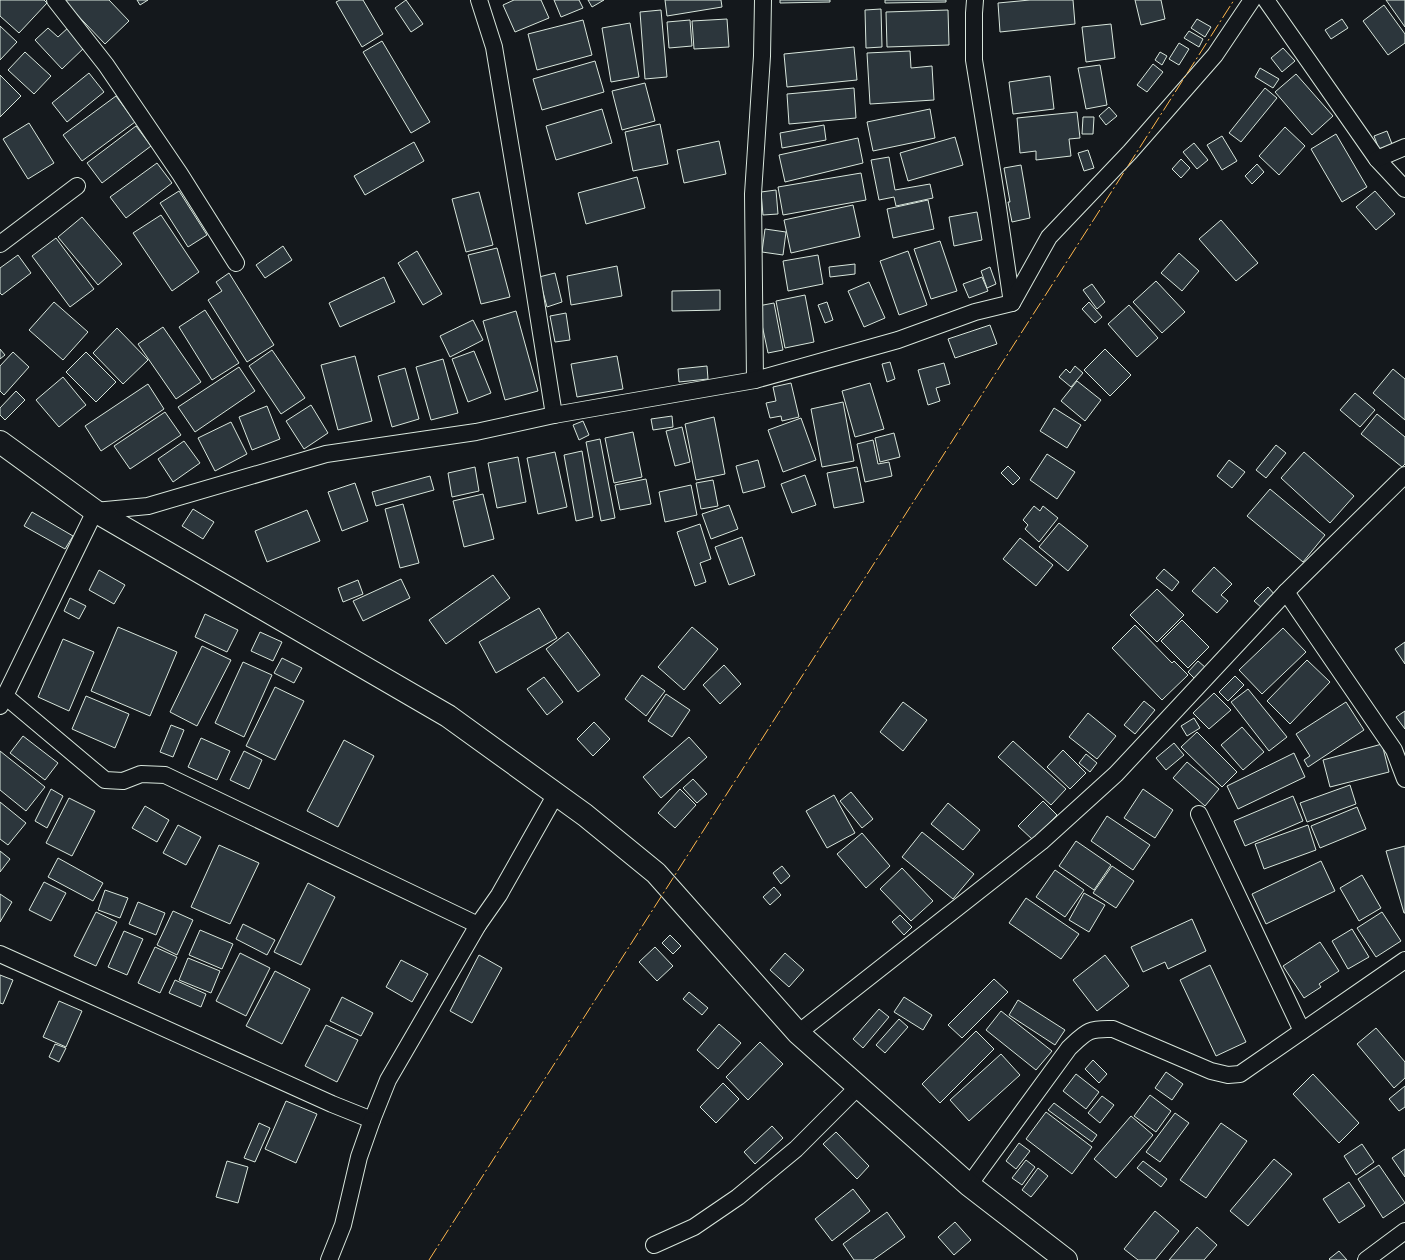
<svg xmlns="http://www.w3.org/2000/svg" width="1405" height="1260" font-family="Ubuntu,sans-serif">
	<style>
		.building { fill: #2c363c; stroke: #d8e6dc }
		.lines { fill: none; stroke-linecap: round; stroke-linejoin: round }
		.minor-casing { stroke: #d8e6dc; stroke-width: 18 }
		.secondary-casing { stroke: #d8e6dc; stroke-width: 24 }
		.minor { stroke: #14181c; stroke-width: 16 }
		.secondary { stroke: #14181c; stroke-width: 22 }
		.power { stroke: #ffb74d; stroke-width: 1; stroke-dasharray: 14 3 2 3; stroke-linecap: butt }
	</style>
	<rect width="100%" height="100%" fill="#14181c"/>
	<g class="building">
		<path d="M0 0H44L47 3 19 33 0 16Z"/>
		<path d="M63 0H109L129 21 105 44Z"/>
		<path d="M137 0H148L140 5Z"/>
		<path d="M340 0H363L383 34 362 47 336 2Z"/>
		<path d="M406 0 423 24 411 32 395 8Z"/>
		<path d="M514 0H541L549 18 515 32 503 5Z"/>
		<path d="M554 0H579L583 8 561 17Z"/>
		<path d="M588 0H604L592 7Z"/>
		<path d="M665 0H721L722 7 667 16Z"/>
		<path d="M780 0H830V2L780 3Z"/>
		<path d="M885 0H946V2L885 3Z"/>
		<path d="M1030 0H1073L1075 24 1000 32 998 3Z"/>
		<path d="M1135 0H1161L1165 19 1141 25Z"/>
		<path d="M1386 0H1405V27Z"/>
		<path d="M1384 5 1405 34V43L1388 55 1363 21Z"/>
		<path d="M881 9 882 47 866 48 865 10Z"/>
		<path d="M661 10 667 77 645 79 640 12Z"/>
		<path d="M948 10 949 45 887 47 886 12Z"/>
		<path d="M727 19 729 47 694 49 692 21Z"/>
		<path d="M1197 19 1211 27 1205 37 1191 28Z"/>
		<path d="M1342 19 1348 28 1331 39 1325 30Z"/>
		<path d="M583 20 592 55 537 70 528 34Z"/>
		<path d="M690 20 692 46 669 48 667 22Z"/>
		<path d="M630 23 639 77 611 82 602 28Z"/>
		<path d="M1111 24 1115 58 1086 62 1082 27Z"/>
		<path d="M0 26 17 42 0 60Z"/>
		<path d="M69 27 86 46 62 69 35 40 48 28 58 37Z"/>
		<path d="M1189 31 1203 39 1199 47 1184 38Z"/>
		<path d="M382 41 430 122 411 133 363 52Z"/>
		<path d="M1179 43 1189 49 1179 65 1169 59Z"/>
		<path d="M854 47 857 80 787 87 784 54Z"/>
		<path d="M1283 48 1295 61 1282 72 1271 58Z"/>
		<path d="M910 51 911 68 932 66 934 100 870 104 867 53Z"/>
		<path d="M25 52 51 76 34 94 8 70Z"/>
		<path d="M1160 52 1167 56 1162 65 1155 60Z"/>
		<path d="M595 61 604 92 542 110 533 79Z"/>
		<path d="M1153 64 1163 72 1147 92 1137 85Z"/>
		<path d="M1100 65 1107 105 1086 109 1078 68Z"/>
		<path d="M1260 68 1279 79 1273 88 1255 77Z"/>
		<path d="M89 73 104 92 67 122 52 103Z"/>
		<path d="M1296 74 1333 116 1312 135 1275 92Z"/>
		<path d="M0 75 21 96 0 117Z"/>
		<path d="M1050 76 1054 109 1013 114 1009 82Z"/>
		<path d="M645 83 655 121 622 130 612 91Z"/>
		<path d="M854 88 856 118 789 124 787 94Z"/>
		<path d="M1265 88 1277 98 1241 142 1229 133Z"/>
		<path d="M116 96 135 122 82 161 63 135Z"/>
		<path d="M1109 107 1117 116 1106 125 1099 116Z"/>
		<path d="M602 109 612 143 556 160 546 126Z"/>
		<path d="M930 109 935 138 873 151 867 122Z"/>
		<path d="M1077 112 1080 138 1069 139 1071 156 1036 160V151L1020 153 1017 118Z"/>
		<path d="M1083 117H1094L1093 134H1082Z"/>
		<path d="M29 123 54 163 28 179 3 139Z"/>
		<path d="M660 124 668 164 633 171 625 132Z"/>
		<path d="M824 125 826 140 782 148 780 133Z"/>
		<path d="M136 126 151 146 102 183 87 163Z"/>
		<path d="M1285 127 1305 146 1279 175 1259 156Z"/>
		<path d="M1387 131 1392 144 1379 149 1374 136Z"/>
		<path d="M1336 134 1367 187 1342 202 1311 149Z"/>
		<path d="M1222 136 1237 161 1222 170 1207 145Z"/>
		<path d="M955 137 963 165 908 181 900 153Z"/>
		<path d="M858 138 863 163 785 182 779 155Z"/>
		<path d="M719 141 726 174 684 183 677 150Z"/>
		<path d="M414 142 424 161 365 195 354 176Z"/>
		<path d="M1194 143 1208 160 1197 169 1183 152Z"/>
		<path d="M1088 150 1094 168 1084 171 1078 153Z"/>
		<path d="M889 157 895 190 930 184 933 198 896 206 894 197 879 200 871 160Z"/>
		<path d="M1181 159 1190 168 1181 178 1172 169Z"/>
		<path d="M157 163 172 183 126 218 110 197Z"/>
		<path d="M1257 164 1264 172 1252 184 1245 176Z"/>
		<path d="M1021 165 1030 218 1012 222 1008 202H1010L1004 168Z"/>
		<path d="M861 173 866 200 783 215 778 187Z"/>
		<path d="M637 177 645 208 586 224 578 193Z"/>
		<path d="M776 190 778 214 763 215 761 192Z"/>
		<path d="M179 191 207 235 188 247 160 203Z"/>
		<path d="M1375 191 1395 214 1376 230 1356 207Z"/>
		<path d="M479 192 493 245 466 252 452 199Z"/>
		<path d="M928 200 934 229 893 238 887 209Z"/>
		<path d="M853 205 860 237 791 253 784 220Z"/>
		<path d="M977 212 982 240 954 246 949 217Z"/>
		<path d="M161 215 199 272 172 291 133 233Z"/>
		<path d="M82 217 122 264 98 285 58 237Z"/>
		<path d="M1221 220 1258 263 1236 281 1199 239Z"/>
		<path d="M765 229 786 232 783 255 762 252Z"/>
		<path d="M56 238 94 289 70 307 32 256Z"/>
		<path d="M940 241 957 291 931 299 914 249Z"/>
		<path d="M283 246 292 260 265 278 256 265Z"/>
		<path d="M497 248 510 297 481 304 468 255Z"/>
		<path d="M417 251 442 294 423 305 398 263Z"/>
		<path d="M908 251 927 305 899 315 880 261Z"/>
		<path d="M1179 253 1199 271 1182 291 1161 273Z"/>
		<path d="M18 255 31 273 2 295 0 293V268Z"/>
		<path d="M818 255 823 284 788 291 783 261Z"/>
		<path d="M855 264V274L830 277 829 267Z"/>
		<path d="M617 266 622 296 571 305 567 276Z"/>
		<path d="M990 267 996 284 987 288 981 271Z"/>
		<path d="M229 273 274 345 247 362 208 300 222 291 216 282Z"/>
		<path d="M555 273 562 302 547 307 539 277Z"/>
		<path d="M384 277 395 302 340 327 329 303Z"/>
		<path d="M982 277 988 291 969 298 963 284Z"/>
		<path d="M1156 281 1185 312 1162 333 1133 302Z"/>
		<path d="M869 282 885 318 864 327 848 291Z"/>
		<path d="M1092 284 1105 302 1097 309 1083 290Z"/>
		<path d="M720 290V310L672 311V291Z"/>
		<path d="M805 295 814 342 785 348 776 301Z"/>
		<path d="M54 302 88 332 63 360 29 330Z"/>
		<path d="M827 302 833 320 825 323 818 305Z"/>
		<path d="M1089 302 1102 317 1095 323 1082 309Z"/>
		<path d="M774 303 783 350 768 353 758 306Z"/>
		<path d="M1129 305 1158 338 1137 357 1108 324Z"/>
		<path d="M205 310 239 363 212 380 179 327Z"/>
		<path d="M516 311 538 391 505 400 483 321Z"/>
		<path d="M566 313 570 340 555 342 550 316Z"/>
		<path d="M473 320 483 340 450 357 440 336Z"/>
		<path d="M990 325 997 344 955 358 948 339Z"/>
		<path d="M163 327 201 382 176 399 138 344Z"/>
		<path d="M117 328 148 360 123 384 93 353Z"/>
		<path d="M0 349 5 355 0 359Z"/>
		<path d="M1105 349 1131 375 1110 396 1084 370Z"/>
		<path d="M272 350 305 398 281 414 249 366Z"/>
		<path d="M474 351 491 393 468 402 452 359Z"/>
		<path d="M13 352 29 367 4 395 0 391V366Z"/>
		<path d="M86 352 116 382 96 402 66 372Z"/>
		<path d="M355 356 372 421 338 430 321 365Z"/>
		<path d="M617 356 623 389 577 397 571 364Z"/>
		<path d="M443 359 458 413 431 420 416 367Z"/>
		<path d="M890 362 895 379 887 382 882 364Z"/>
		<path d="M944 363 950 384 936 388 940 401 928 405 918 370Z"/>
		<path d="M707 366 708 379 679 382 678 369Z"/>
		<path d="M1075 366 1083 373 1071 387 1059 377 1066 369 1070 373Z"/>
		<path d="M239 367 255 391 195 432 178 407Z"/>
		<path d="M405 368 419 419 392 427 378 376Z"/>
		<path d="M1393 369 1405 379V420L1373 393Z"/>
		<path d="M63 377 86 405 59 427 36 400Z"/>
		<path d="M1077 381 1101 400 1085 421 1061 401Z"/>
		<path d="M791 383 799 417 782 421 781 416 770 418 766 403 776 401 773 387Z"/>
		<path d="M870 383 884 429 855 437 842 391Z"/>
		<path d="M148 384 164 409 101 451 85 426Z"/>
		<path d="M16 391 25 400 5 420 0 415V408Z"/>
		<path d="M1355 393 1375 410 1360 427 1340 410Z"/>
		<path d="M843 402 854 461 822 467 811 409Z"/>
		<path d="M311 405 328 433 304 449 286 421Z"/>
		<path d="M267 406 280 439 252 450 239 417Z"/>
		<path d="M1054 408 1081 425 1067 448 1040 431Z"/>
		<path d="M165 412 181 435 130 469 114 446Z"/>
		<path d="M1377 414 1405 437V464L1402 467 1361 434Z"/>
		<path d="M672 416 673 427 653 430 651 419Z"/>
		<path d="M714 417 725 474 696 480 685 424Z"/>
		<path d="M801 418 816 460 783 472 768 430Z"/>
		<path d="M583 421 589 435 579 440 573 425Z"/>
		<path d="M231 422 247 454 215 471 198 438Z"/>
		<path d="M682 427 690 462 675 466 666 431Z"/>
		<path d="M633 432 642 477 614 483 605 438Z"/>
		<path d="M894 433 900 457 880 462 875 438Z"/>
		<path d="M600 439 615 518 601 521 586 442Z"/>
		<path d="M873 440 878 464 889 462 892 476 865 482 857 444Z"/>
		<path d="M184 441 200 463 173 482 158 459Z"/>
		<path d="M1276 445 1286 453 1266 478 1256 470Z"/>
		<path d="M582 451 593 517 576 521 564 455Z"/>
		<path d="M555 452 567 507 538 514 527 458Z"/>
		<path d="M1304 452 1354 496 1330 523 1281 478Z"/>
		<path d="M1047 454 1075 472 1057 499 1030 480Z"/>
		<path d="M518 457 526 502 497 508 488 463Z"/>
		<path d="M758 460 765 487 743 493 736 466Z"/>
		<path d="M1229 460 1245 472 1232 488 1217 476Z"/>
		<path d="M1008 466 1020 478 1013 485 1001 473Z"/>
		<path d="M475 467 479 491 452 497 448 473Z"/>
		<path d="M857 467 864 502 834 508 827 473Z"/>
		<path d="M805 475 816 505 792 513 781 484Z"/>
		<path d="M430 476 434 490 376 506 372 492Z"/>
		<path d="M646 479 651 504 620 510 615 485Z"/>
		<path d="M713 480 718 506 701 509 696 483Z"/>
		<path d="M355 483 368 521 342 531 328 492Z"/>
		<path d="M691 485 697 515 665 522 659 492Z"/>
		<path d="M1270 489 1325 535 1303 562 1247 516Z"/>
		<path d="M483 494 494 539 464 547 453 501Z"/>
		<path d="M403 504 419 563 400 568 385 509Z"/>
		<path d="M729 505 738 529 711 539 702 514Z"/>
		<path d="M1034 506 1040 511 1043 506 1058 518 1039 542 1025 529 1028 525 1023 520Z"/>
		<path d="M193 509 214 522 203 539 182 526Z"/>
		<path d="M307 510 320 541 267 562 255 531Z"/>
		<path d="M32 512 73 536 65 549 24 526Z"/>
		<path d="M1059 523 1088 546 1068 571 1039 547Z"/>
		<path d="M700 524 711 559 700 563 706 582 695 586 677 532Z"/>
		<path d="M742 537 755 575 729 585 715 547Z"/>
		<path d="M1020 538 1053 565 1036 586 1003 559Z"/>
		<path d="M1214 567 1232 584 1221 595 1228 601 1217 613 1192 591Z"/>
		<path d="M1164 569 1179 582 1172 591 1156 578Z"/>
		<path d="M99 570 125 585 114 604 89 590Z"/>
		<path d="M493 575 510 598 446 644 429 620Z"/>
		<path d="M401 579 410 598 363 621 353 601Z"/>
		<path d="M358 580 363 594 343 602 338 588Z"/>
		<path d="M1268 587 1275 595 1262 608 1254 601Z"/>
		<path d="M1157 589 1184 615 1157 642 1130 615Z"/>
		<path d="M70 598 86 606 79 619 64 611Z"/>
		<path d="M539 608 557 638 496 673 479 642Z"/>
		<path d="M205 614 238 630 227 652 195 637Z"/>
		<path d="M1182 620 1209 647 1188 668 1161 641Z"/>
		<path d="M1135 625 1172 663 1174 661 1188 675 1162 700 1112 648Z"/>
		<path d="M118 627 177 652 150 716 91 691Z"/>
		<path d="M692 627 718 649 684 690 658 667Z"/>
		<path d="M1283 628 1306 652 1262 694 1239 670Z"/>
		<path d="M260 632 282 642 273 661 251 651Z"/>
		<path d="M568 632 600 675 578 692 546 649Z"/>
		<path d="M63 639 94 652 69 711 38 697Z"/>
		<path d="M1405 642V664L1395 649Z"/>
		<path d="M202 646 231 660 197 726 170 712Z"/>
		<path d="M282 658 302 668 294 683 274 673Z"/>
		<path d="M1307 660 1330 682 1290 724 1267 701Z"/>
		<path d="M1198 661 1206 668 1196 680 1188 672Z"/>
		<path d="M243 662 272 675 244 737 215 723Z"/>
		<path d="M724 665 741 684 720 704 703 685Z"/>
		<path d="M642 675 665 691 646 716 625 699Z"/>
		<path d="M1235 676 1244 685 1228 701 1219 692Z"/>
		<path d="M544 677 563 702 547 715 527 689Z"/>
		<path d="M275 687 304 701 275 760 246 746Z"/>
		<path d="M1248 689 1287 737 1269 751 1231 702Z"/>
		<path d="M1214 693 1231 710 1209 729 1193 713Z"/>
		<path d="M666 694 690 710 672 737 648 721Z"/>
		<path d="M86 696 129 714 115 748 72 729Z"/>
		<path d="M1144 701 1155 710 1135 734 1124 725Z"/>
		<path d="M903 702 927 720 903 751 880 732Z"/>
		<path d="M1346 702 1364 730 1308 767 1304 760 1310 756 1296 734Z"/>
		<path d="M1405 711V729L1396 717Z"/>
		<path d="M1088 713 1116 736 1097 759 1069 737Z"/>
		<path d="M1194 718 1200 728 1187 736 1181 726Z"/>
		<path d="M594 722 610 739 593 756 577 739Z"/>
		<path d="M171 725 184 730 173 757 160 752Z"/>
		<path d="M1242 727 1264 752 1243 770 1221 745Z"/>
		<path d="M1197 732 1237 772 1222 787 1181 747Z"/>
		<path d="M23 736 58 763 45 780 10 753Z"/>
		<path d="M689 737 707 757 661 798 643 777Z"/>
		<path d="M201 738 230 751 217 780 188 767Z"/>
		<path d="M344 740 374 756 338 827 307 811Z"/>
		<path d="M1013 741 1066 789 1051 805 998 757Z"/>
		<path d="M1174 743 1184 755 1166 770 1156 758Z"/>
		<path d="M1382 744 1389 772 1330 787 1323 760Z"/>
		<path d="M1063 750 1086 773 1070 789 1047 767Z"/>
		<path d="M0 751 45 787 26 811 0 790Z"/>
		<path d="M244 751 262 760 249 789 230 780Z"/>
		<path d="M1294 753 1305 777 1238 809 1227 786Z"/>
		<path d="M1086 754 1097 763 1090 772 1079 763Z"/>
		<path d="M1187 762 1219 789 1205 806 1173 778Z"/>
		<path d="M693 779 707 794 697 803 683 788Z"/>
		<path d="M1350 785 1356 804 1307 822 1300 803Z"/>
		<path d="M51 789 63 796 47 828 35 821Z"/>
		<path d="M680 789 696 805 675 828 658 813Z"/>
		<path d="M1143 789 1173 810 1155 838 1124 818Z"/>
		<path d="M851 792 873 819 862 828 840 801Z"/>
		<path d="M834 795 855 833 827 848 806 811Z"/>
		<path d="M1293 796 1303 821 1245 846 1234 821Z"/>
		<path d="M69 798 95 811 72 856 46 843Z"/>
		<path d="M1043 801 1057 815 1033 840 1018 826Z"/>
		<path d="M0 802 26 823 8 845 0 839Z"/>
		<path d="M948 803 980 830 963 850 931 824Z"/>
		<path d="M145 806 169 820 157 842 132 828Z"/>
		<path d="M1357 807 1366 829 1320 848 1311 826Z"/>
		<path d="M1107 816 1150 845 1133 870 1091 841Z"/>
		<path d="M178 825 201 837 186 865 163 853Z"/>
		<path d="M1308 825 1316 850 1264 869 1255 844Z"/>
		<path d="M922 832 974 874 953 899 902 857Z"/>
		<path d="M862 833 890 866 866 888 837 854Z"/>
		<path d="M1076 841 1111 865 1094 890 1059 866Z"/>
		<path d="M219 845 259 863 230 924 191 907Z"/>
		<path d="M1405 846V913H1404L1386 851Z"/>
		<path d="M0 851 10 859 0 872Z"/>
		<path d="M58 858 103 883 93 901 48 877Z"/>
		<path d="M1321 861 1335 891 1266 924 1252 894Z"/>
		<path d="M782 866 790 876 781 884 773 873Z"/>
		<path d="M1112 866 1134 881 1116 908 1093 893Z"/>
		<path d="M902 868 933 901 911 921 880 889Z"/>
		<path d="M1055 870 1084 890 1065 917 1036 897Z"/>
		<path d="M1362 875 1381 908 1359 921 1340 888Z"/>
		<path d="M44 882 66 893 51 921 29 910Z"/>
		<path d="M308 883 335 897 301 965 274 952Z"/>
		<path d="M774 887 781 895 770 905 763 897Z"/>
		<path d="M105 890 128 898 120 918 98 910Z"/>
		<path d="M1084 893 1105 905 1089 932 1069 920Z"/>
		<path d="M0 894 12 902 0 922Z"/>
		<path d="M1026 898 1079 934 1061 959 1009 923Z"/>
		<path d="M138 902 165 913 156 935 129 924Z"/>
		<path d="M173 911 193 920 177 955 157 945Z"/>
		<path d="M96 912 117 922 96 966 74 956Z"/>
		<path d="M1382 912 1401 941 1376 957 1357 928Z"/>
		<path d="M900 915 912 927 904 935 892 922Z"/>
		<path d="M1192 919 1206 951 1168 969 1165 962 1143 972 1131 947Z"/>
		<path d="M243 924 275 940 267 955 236 939Z"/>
		<path d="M1352 929 1369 957 1348 969 1332 941Z"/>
		<path d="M200 930 233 944 222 969 189 955Z"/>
		<path d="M124 931 143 939 127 975 108 967Z"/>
		<path d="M670 935 681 946 673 954 662 943Z"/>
		<path d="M1320 942 1339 971 1319 984 1321 987 1304 998 1283 966Z"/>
		<path d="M155 947 177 957 160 993 138 983Z"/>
		<path d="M655 947 673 966 657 981 639 962Z"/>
		<path d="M240 953 270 968 246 1016 216 1001Z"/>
		<path d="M785 953 804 970 789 987 770 970Z"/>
		<path d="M479 955 502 968 472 1023 450 1011Z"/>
		<path d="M1105 955 1129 986 1097 1011 1073 980Z"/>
		<path d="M188 958 220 971 211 993 179 980Z"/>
		<path d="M401 960 428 974 412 1002 386 987Z"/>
		<path d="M1210 965 1246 1042 1216 1056 1180 980Z"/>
		<path d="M275 971 310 989 282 1044 246 1026Z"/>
		<path d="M0 975 13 980 3 1004 0 1003Z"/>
		<path d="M994 979 1008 992 962 1038 948 1025Z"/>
		<path d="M175 980 206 994 201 1007 169 993Z"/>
		<path d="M689 992 708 1008 702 1015 683 999Z"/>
		<path d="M342 997 373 1013 361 1036 330 1021Z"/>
		<path d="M904 997 932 1015 923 1030 894 1012Z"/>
		<path d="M1018 1000 1065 1030 1055 1045 1009 1015Z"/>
		<path d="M59 1001 82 1011 66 1047 43 1037Z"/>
		<path d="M879 1009 889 1017 863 1048 853 1039Z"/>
		<path d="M1001 1011 1052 1051 1036 1070 986 1030Z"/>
		<path d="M899 1019 908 1027 885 1053 876 1045Z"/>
		<path d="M719 1024 741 1043 718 1069 697 1050Z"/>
		<path d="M326 1025 358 1040 337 1082 305 1066Z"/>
		<path d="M1376 1028 1405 1062V1078L1394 1088 1357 1044Z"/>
		<path d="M976 1031 994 1049 940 1103 922 1084Z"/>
		<path d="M760 1042 783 1064 748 1100 726 1077Z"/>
		<path d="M55 1044 66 1048 59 1062 49 1057Z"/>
		<path d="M1001 1054 1020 1075 969 1121 950 1100Z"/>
		<path d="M1093 1060 1107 1074 1099 1083 1085 1069Z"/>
		<path d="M1166 1072 1183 1084 1172 1100 1155 1088Z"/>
		<path d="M1076 1074 1099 1092 1086 1109 1063 1091Z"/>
		<path d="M1313 1074 1359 1123 1339 1143 1293 1094Z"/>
		<path d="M723 1083 739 1099 716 1123 700 1107Z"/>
		<path d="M1405 1086V1107L1399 1111 1389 1099Z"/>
		<path d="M1150 1095 1171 1111 1156 1132 1134 1116Z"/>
		<path d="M1102 1096 1114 1105 1100 1123 1088 1113Z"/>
		<path d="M286 1101 317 1114 296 1163 265 1149Z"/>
		<path d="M1054 1103 1097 1135 1092 1142 1048 1110Z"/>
		<path d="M1046 1112 1092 1147 1072 1174 1026 1139Z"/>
		<path d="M1175 1113 1189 1123 1160 1162 1146 1152Z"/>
		<path d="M1131 1116 1153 1135 1116 1178 1094 1159Z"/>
		<path d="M259 1123 270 1128 255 1162 244 1158Z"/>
		<path d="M1221 1123 1247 1141 1206 1198 1180 1180Z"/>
		<path d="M772 1126 783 1138 755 1164 744 1152Z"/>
		<path d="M836 1132 869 1166 857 1179 823 1144Z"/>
		<path d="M1019 1143 1030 1151 1016 1169 1006 1161Z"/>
		<path d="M1362 1144 1374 1162 1356 1175 1344 1156Z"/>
		<path d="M1405 1149V1177L1392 1158Z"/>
		<path d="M1274 1159 1292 1174 1248 1226 1230 1211Z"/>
		<path d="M1026 1160 1035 1167 1022 1185 1012 1178Z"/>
		<path d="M227 1161 248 1167 238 1203 216 1197Z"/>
		<path d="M1143 1161 1167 1179 1161 1187 1137 1168Z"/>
		<path d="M1379 1165 1405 1203 1383 1218 1358 1179Z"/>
		<path d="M1038 1168 1048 1176 1031 1197 1022 1190Z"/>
		<path d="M1349 1182 1365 1206 1339 1223 1323 1199Z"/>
		<path d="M853 1189 870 1211 832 1241 815 1219Z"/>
		<path d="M1155 1211 1179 1231 1155 1260H1138L1124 1249Z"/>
		<path d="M887 1212 905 1237 873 1260H854L843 1244Z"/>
		<path d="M955 1222 971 1240 954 1255 938 1237Z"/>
		<path d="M1197 1227 1217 1245 1204 1260H1169Z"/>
		<path d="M1339 1251 1347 1260H1330L1329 1259Z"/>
	</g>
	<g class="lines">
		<g class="minor-casing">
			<g id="minor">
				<path d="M55 0 106 65 180 174 236 263"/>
				<path d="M479 0 494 47 528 251 554 415"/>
				<path d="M975 0 974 13V60L997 201 1012 303"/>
				<path d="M1266 0 1377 159 1405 189"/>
				<path d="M1377 159 1405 147"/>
				<path d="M0 244 77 186"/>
				<path d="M755 380 753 194 762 56 763 0"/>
				<path d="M1286 592 1394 750 1405 779"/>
				<path d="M5 696 105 780 123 781 141 774 165 775 478 925"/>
				<path d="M0 706 95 511 148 506 326 454 476 432 554 415 755 380 898 340 975 312 1012 303 1049 237 1130 152 1215 55 1252 0"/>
				<path d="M1199 814 1302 1031"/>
				<path d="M0 954 332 1104 372 1120 388 1080 478 925 499 895 556 794"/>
				<path d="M798 1033 1041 842 1116 774 1286 592 1405 475"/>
				<path d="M969 1185 1069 1048C1086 1032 1088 1028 1113 1029L1211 1071 1228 1075 1240 1074 1405 960"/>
				<path d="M654 1245 694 1227 738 1197 796 1149 858 1087"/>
				<path d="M329 1260 343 1225 359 1157 372 1120"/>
				<path d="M1366 1260 1405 1231"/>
			</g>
		</g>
		<g class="secondary-casing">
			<path id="secondary" d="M0 442 95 511 448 716 585 815 656 873 798 1033 969 1185 1066 1260"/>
		</g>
		<use href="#minor" class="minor"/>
		<use href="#secondary" class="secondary"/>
		<path class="power" d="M429 1260 1234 0"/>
	</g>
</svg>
